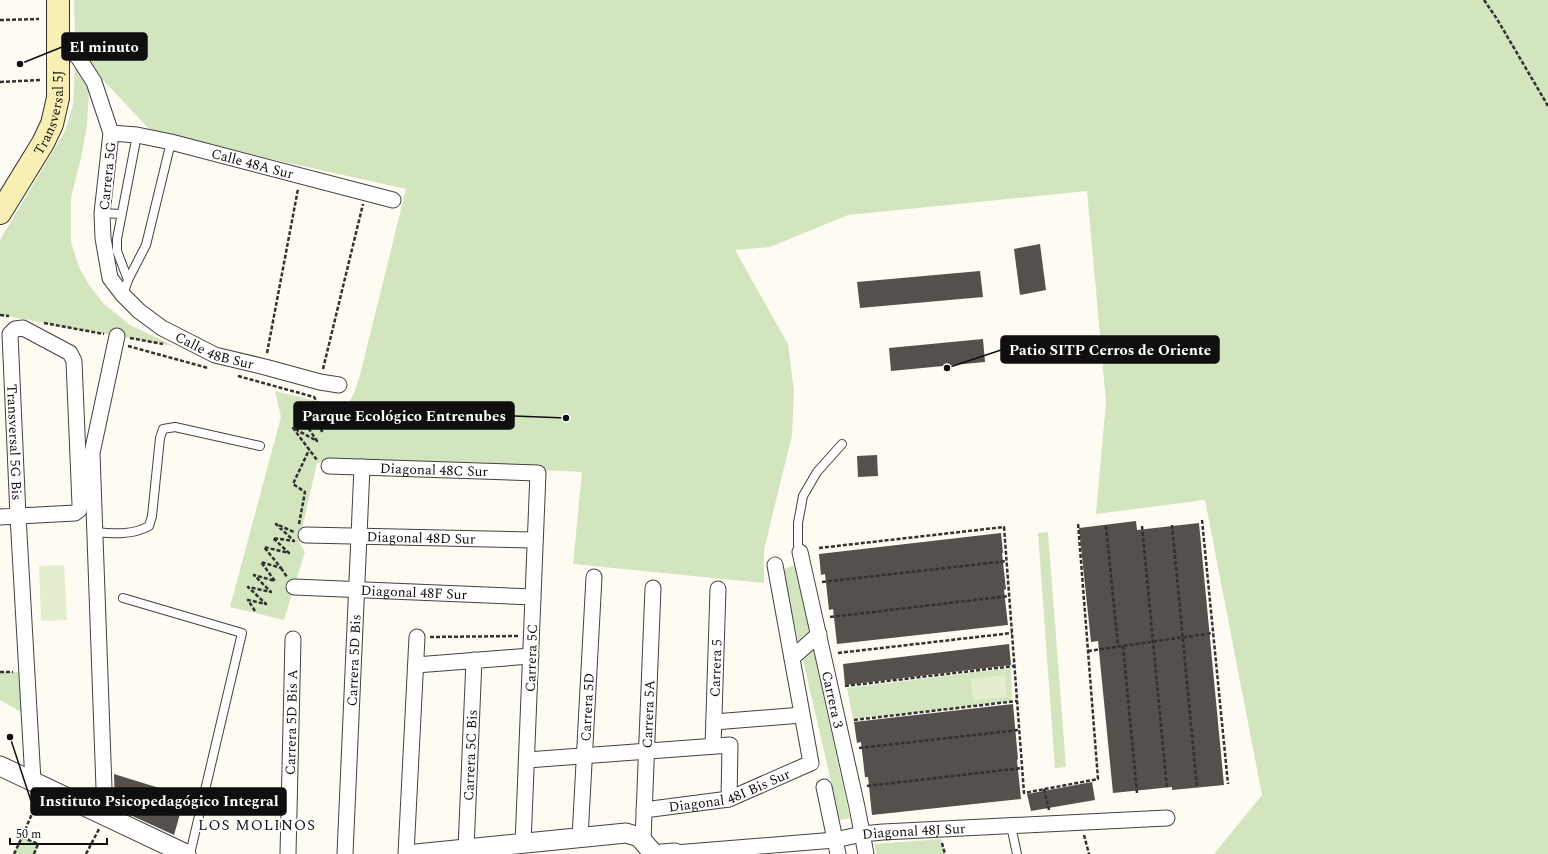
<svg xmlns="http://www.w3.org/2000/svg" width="1548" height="854" font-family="Spectral,serif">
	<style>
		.green { fill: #d3e5be }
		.pitch { fill: #e3eecf }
		.building { fill: #56504c }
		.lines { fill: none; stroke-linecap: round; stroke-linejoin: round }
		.service-casing { stroke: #424242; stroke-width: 10 }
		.minor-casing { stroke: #424242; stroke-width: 17 }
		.tertiary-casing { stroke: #424242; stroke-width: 21 }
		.secondary-casing { stroke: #313131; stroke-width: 24 }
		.path { stroke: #313131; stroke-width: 2.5; stroke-dasharray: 4 2; stroke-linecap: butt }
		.service { stroke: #fff; stroke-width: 8 }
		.minor { stroke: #fff; stroke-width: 15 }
		.tertiary { stroke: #fff; stroke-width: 19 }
		.secondary { stroke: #f7efb3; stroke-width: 22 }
		.labels { text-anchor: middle; stroke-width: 4; stroke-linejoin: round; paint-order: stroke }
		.street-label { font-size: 14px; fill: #0f0f0f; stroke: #fff }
		.neighbourhood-label { font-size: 15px; letter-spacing: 1px; fill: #0f0f0f; stroke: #fff }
		.leader { fill: none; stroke: #0f0f0f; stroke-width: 1.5 }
		.callout-dot { fill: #0f0f0f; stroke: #fff; stroke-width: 1.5 }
		.callout { fill: #0f0f0f; stroke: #0f0f0f; stroke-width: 1.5 }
		.callout-label { font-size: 15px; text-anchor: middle; font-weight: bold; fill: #fff }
	</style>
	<rect width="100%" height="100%" fill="#fefbf2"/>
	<g class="green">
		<path d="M74 0H1548V854H1214L1262 795 1205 500 1096 514 1106 402 1087 191 848 215 770 247 735 250 788 344 794 391 792 435 764 550V583L573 564 582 472 331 459 317 463 299 542 305 552 284 620 230 607 281 417 275 391 346 408 354 393 360 375 406 189 153 133 103 80 75 41Z"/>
		<path d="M75 68 84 77 89 91 87 126 81 158 71 198V242L79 267 89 285 104 304 130 325 174 346 0 315V240L65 131 73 105Z"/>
		<path d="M1048 532 1066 767 1055 768 1038 533Z"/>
		<path d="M795 565 850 818 840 820 782 570Z"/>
		<path d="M1011 668 1012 701 853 719 847 688Z"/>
		<path d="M0 672H20L21 712 0 700Z"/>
		<path d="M22 837 38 844 34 854H14Z"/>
		<path d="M941 839 945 854H877L874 844Z"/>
	</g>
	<g class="pitch">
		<path d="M64 565 67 620 41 621 39 566Z"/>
		<path d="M1005 675 1007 697 973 700 971 679Z"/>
	</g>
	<g class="building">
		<path d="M1040 244 1046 290 1020 295 1014 249Z"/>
		<path d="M980 271 983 297 860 308 857 282Z"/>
		<path d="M983 339 985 362 891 371 889 348Z"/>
		<path d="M877 455 878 476 858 477 857 456Z"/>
		<path d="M1136 521 1137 530 1199 523 1224 785 1172 790V787L1113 793 1098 641 1091 642 1079 528Z"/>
		<path d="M1001 533 1003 553H1002L1006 589 1004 590 1008 625 837 644 833 609 829 610 825 574 821 575 819 554Z"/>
		<path d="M1009 644 1011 665 845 685 843 664Z"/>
		<path d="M1013 704 1018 759 1017 760 1021 799 872 815 868 777H865L861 742 857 743 854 722Z"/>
		<path d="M114 774 185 796 174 835 115 808Z"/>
		<path d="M1092 782 1095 800 1031 811 1027 794Z"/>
	</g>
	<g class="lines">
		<g class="service-casing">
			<g id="service">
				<path d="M102 213 121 214"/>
				<path d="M128 280 117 251V239L137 135"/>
				<path d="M123 295 128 280 146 245 171 142"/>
				<path d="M95 532C114 534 133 535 149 526L152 516 160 438 163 429 175 427 260 446"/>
				<path d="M800 552 798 545V523L803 496 817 472 842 444"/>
				<path d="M123 598 242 633 190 854"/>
				<path d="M1011 826 1017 854"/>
			</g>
		</g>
		<g class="minor-casing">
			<g id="minor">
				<path id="s1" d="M59 42 78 57 94 82 111 133 102 213 103 238 110 278 123 295 139 311 162 328 215 355 265 367 320 382 339 385"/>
				<path id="s2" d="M111 133 137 135 171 142 393 200"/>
				<path id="s3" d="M329 466 538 473 523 844"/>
				<path id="s4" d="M0 517 75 513 79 510 80 505 74 361 70 353 23 328 15 329 10 334 18 516 33 781"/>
				<path id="s5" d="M306 535 535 540"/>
				<path id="s6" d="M800 552 857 807 866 854"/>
				<path id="s7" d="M294 587 533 597"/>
				<path d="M792 658 819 634"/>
				<path d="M416 665 531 656"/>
				<path d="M714 722 802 715"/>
				<path id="s8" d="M713 746 718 589"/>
				<path d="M527 760 730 745 729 799"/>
				<path d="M824 787 838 854"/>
				<path id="s9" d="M644 810 729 799 811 763 775 565"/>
				<path d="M105 816 92 453 117 336"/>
				<path id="s10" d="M580 838 594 577"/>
				<path id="s11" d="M643 840 653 588"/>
				<path id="s12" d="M466 849 474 660"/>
				<path id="s13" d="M675 853 835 840 862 834 883 832 1167 818"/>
				<path id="s14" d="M288 854 293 639"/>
				<path id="s15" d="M345 854 362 467"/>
				<path d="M406 854 417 637"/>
			</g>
		</g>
		<g class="tertiary-casing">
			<g id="tertiary">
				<path d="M0 766 186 854"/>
				<path d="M416 854 626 833 639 837 654 854"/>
				<path d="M661 854 675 853 674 854"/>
			</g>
		</g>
		<g class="secondary-casing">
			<g id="secondary">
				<path id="s16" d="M0 213 43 143 52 124 58 98V0"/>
			</g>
		</g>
		<g class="path">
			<path d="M1484 0 1497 19 1548 106"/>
			<path d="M0 20 39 19"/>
			<path d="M0 82 41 80"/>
			<path d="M0 315 9 316"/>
			<path d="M44 323 104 334"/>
			<path d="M130 338 163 344"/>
			<path d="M128 346 208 368"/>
			<path d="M267 353 298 189"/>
			<path d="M323 369 363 204"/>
			<path d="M238 376 314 397 331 424 314 412 322 431 299 414 317 441 293 428 317 460"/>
			<path d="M1202 520 1228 784"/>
			<path d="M299 524 305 492 293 484 309 450"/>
			<path d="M1172 525 1197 788"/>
			<path d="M1106 526 1118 646"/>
			<path d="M1142 526 1167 789"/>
			<path d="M819 548 1004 527 1024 793 1098 779 1078 523"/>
			<path d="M281 568 287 577"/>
			<path d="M822 582 1007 561"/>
			<path d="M255 611 248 600 266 604 248 587 271 592 254 575 275 581 261 562 281 568 264 547 289 553 273 538 294 541 276 524 294 532"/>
			<path d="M830 617 1009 596"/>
			<path d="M430 637 519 636"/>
			<path d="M1123 646 1137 793"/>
			<path d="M1088 651 1213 633"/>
			<path d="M838 653 1012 633"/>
			<path d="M0 672H13"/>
			<path d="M845 686 1014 666"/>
			<path d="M854 720 1017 701"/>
			<path d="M859 748 1019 730"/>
			<path d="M867 786 1022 768"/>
			<path d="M1044 789 1049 810"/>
			<path d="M1084 835 1089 854"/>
			<path d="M942 843 945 854"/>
			<path d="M14 854 22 837"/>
			<path d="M34 854 38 844 22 837 38 800"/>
			<path d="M86 854 99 829"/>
		</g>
		<use href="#service" class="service"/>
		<use href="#minor" class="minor"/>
		<use href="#tertiary" class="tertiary"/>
		<use href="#secondary" class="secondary"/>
	</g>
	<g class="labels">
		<g class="street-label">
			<text dy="5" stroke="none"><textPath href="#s16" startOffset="114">Transversal 5J</textPath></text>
			<text dy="5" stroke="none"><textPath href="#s2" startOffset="145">Calle 48A Sur</textPath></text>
			<text transform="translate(107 176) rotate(-84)" y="5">Carrera 5G</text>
			<text dy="5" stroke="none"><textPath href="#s1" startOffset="384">Calle 48B Sur</textPath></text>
			<text dy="5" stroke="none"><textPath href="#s4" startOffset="415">Transversal 5G Bis</textPath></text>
			<text dy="5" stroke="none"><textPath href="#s3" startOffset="105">Diagonal 48C Sur</textPath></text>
			<text dy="5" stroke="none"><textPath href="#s5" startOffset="115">Diagonal 48D Sur</textPath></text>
			<text dy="5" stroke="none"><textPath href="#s7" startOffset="120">Diagonal 48F Sur</textPath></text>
			<text transform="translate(531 658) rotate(-88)" y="5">Carrera 5C</text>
			<text dy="5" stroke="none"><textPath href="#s15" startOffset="194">Carrera 5D Bis</textPath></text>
			<text dy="5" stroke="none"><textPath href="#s8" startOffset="78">Carrera 5</textPath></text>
			<text dy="5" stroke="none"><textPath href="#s6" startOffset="151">Carrera 3</textPath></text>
			<text dy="5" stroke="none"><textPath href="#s10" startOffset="131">Carrera 5D</textPath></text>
			<text dy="5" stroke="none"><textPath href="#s11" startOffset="126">Carrera 5A</textPath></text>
			<text dy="5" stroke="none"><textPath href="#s14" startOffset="132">Carrera 5D Bis A</textPath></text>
			<text dy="5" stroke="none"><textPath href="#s12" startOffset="94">Carrera 5C Bis</textPath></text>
			<text dy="5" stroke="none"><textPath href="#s9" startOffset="88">Diagonal 48I Bis Sur</textPath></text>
			<text dy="5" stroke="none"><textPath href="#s13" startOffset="240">Diagonal 48J Sur</textPath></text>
		</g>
		<g class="neighbourhood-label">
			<text x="257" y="830">LOS MOLINOS</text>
		</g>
	</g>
	<path class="leader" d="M20 64L62 47M947 368L1001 350M566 418L514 416M10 737L31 801"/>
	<g class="callout-dot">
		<circle cx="20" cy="64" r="4"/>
		<circle cx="947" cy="368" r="4"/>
		<circle cx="566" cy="418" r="4"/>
		<circle cx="10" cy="737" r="4"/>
	</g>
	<g class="callout">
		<rect x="62" y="33" width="85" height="27" rx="4"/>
		<rect x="1001" y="336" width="218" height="27" rx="4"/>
		<rect x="294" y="402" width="220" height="27" rx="4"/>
		<rect x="31" y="788" width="255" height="27" rx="4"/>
	</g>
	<g class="callout-label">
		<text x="104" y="52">El minuto</text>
		<text x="1110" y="355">Patio SITP Cerros de Oriente</text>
		<text x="404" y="421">Parque Ecológico Entrenubes</text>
		<text x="159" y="806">Instituto Psicopedagógico Integral</text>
	</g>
	<path d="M10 838v6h97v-6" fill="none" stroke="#0f0f0f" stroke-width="2"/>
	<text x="16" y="838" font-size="12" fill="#0f0f0f" stroke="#ffffff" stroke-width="3" paint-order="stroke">50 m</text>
</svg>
